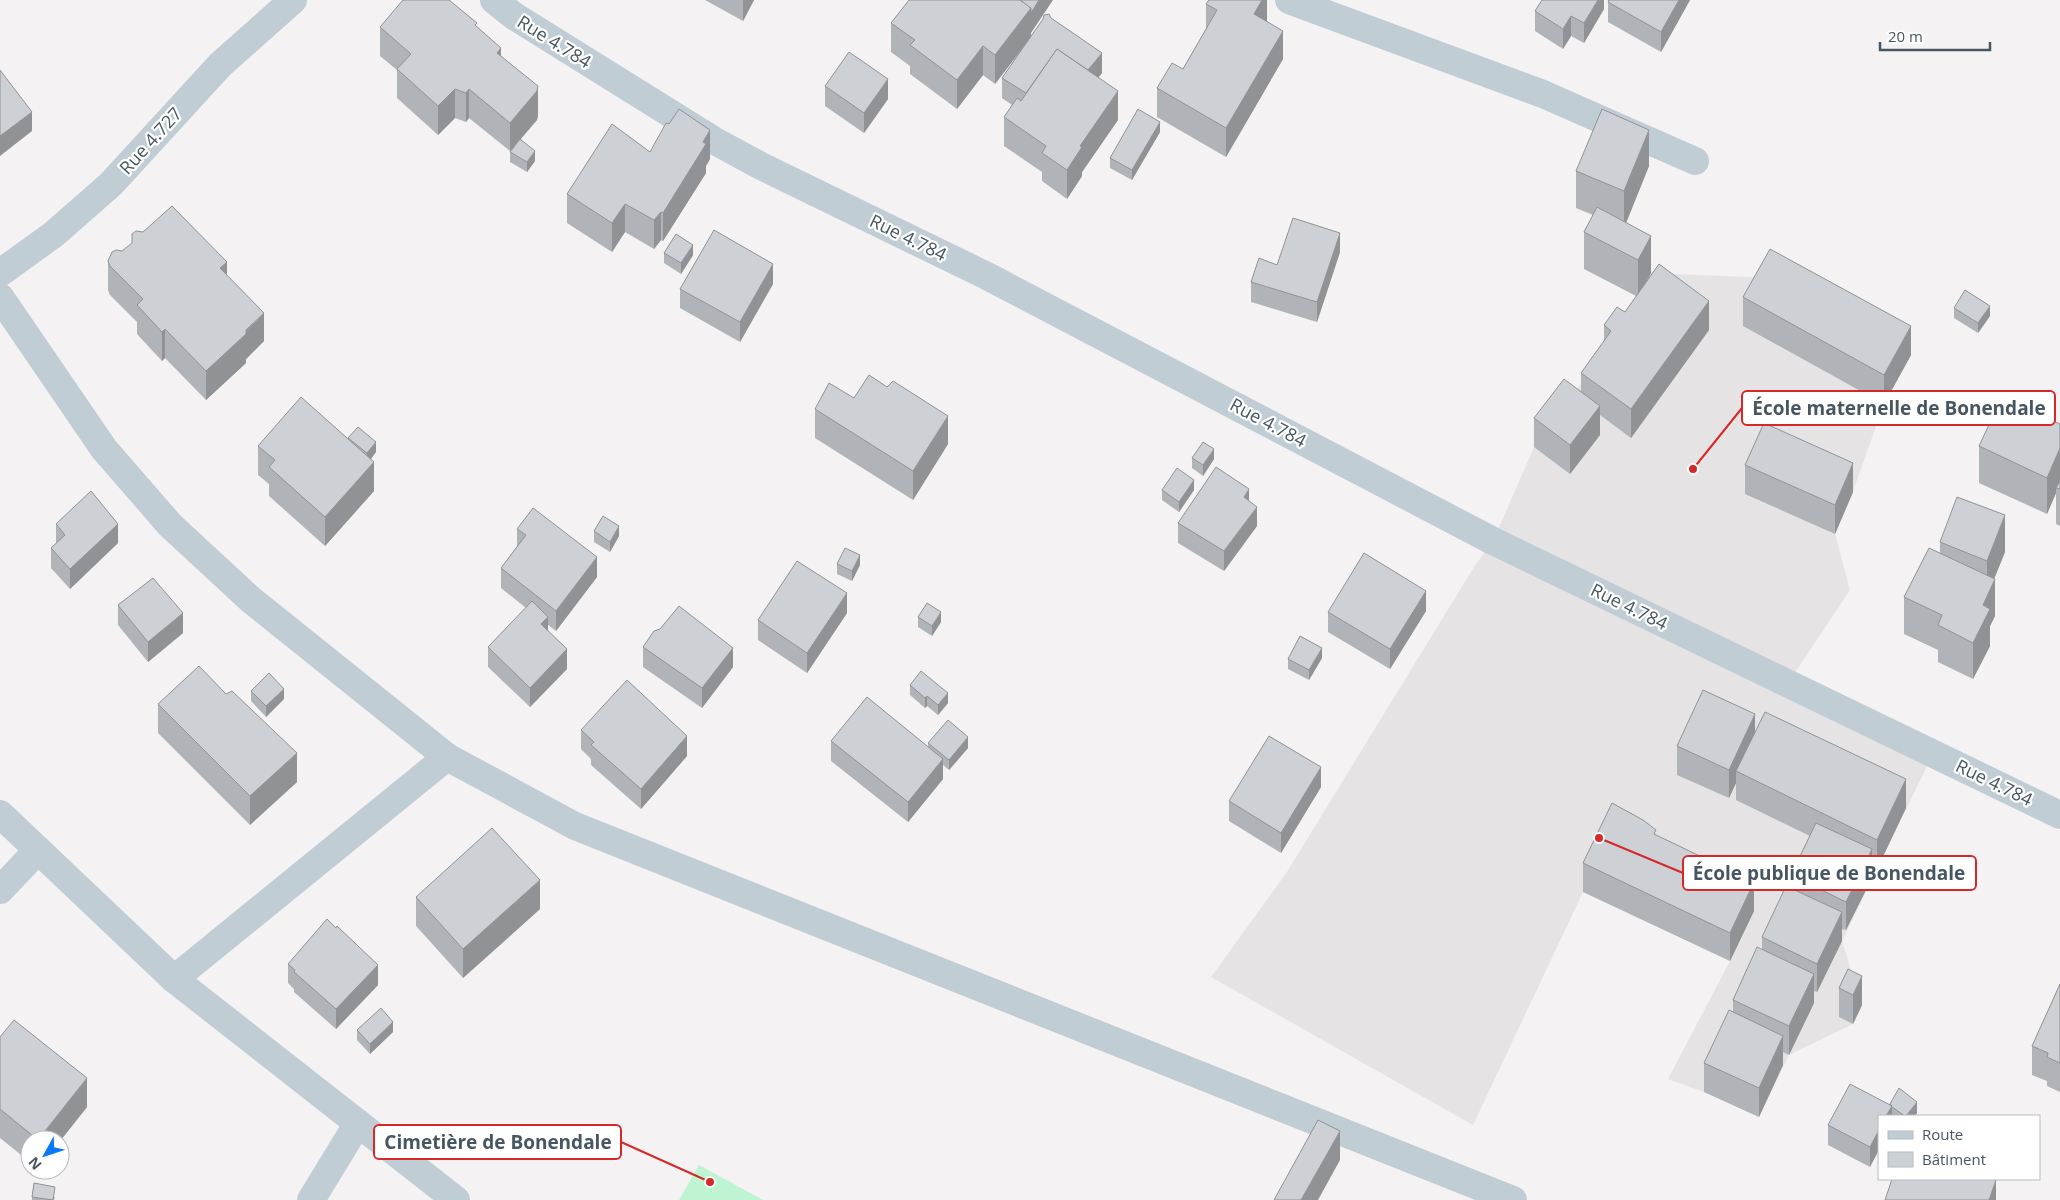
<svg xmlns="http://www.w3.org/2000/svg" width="2060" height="1200" font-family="'Open Sans',sans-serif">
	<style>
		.education { fill: #e5e3e4 }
		.green { fill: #bef4d1 }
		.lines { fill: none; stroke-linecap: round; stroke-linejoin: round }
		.street { stroke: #c1cdd4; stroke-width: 28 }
		.wall { fill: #b0b4b8 }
		.shaded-wall { fill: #909296 }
		.building { fill: #cdd1d6; stroke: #909296 }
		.labels { text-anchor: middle; stroke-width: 4.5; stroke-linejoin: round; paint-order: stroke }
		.street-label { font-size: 18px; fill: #475661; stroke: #fff }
		.leader { fill: none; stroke: #d62828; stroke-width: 2 }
		.callout-dot { fill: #d62828; stroke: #fff; stroke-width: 2 }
		.callout { fill: #fff; stroke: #d62828; stroke-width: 2 }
		.callout-label { font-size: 19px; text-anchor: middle; font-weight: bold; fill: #475661 }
	</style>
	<rect width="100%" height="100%" fill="#f4f2f2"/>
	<path class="education" d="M1651 273 1770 278 1911 355 1884 404 1853 491 1835 534 1850 590 1788 683 1933 754 1842 941 1862 1005 1853 1024 1789 1055 1759 1117 1704 1092 1668 1079 1730 961 1583 892 1473 1125 1211 977 1287 872 1474 567 1493 541 1534 447 1617 335Z"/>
	<path class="green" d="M699 1165 763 1200H679Z"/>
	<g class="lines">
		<g class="street">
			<path d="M494 0 514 16 713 140 761 166 987 276 1493 541 2060 815"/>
			<path d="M1289 0 1543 94 1695 161"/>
			<path d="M0 273 54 234 111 184 220 65 293 0"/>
			<path d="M0 297 104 449 170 525 250 599 447 757 575 826 1513 1200"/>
			<path d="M0 814 174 979 456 1200"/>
			<path d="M0 890 38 850"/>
			<path d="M174 979 447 757"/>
			<path d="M311 1200 358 1123"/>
		</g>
	</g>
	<g class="wall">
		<path d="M705 0H754L743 21Z"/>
		<path d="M1267 0 1266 21 1283 59 1226 157 1157 117V88L1183 69 1206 29V4Z"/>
		<path d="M1604 0V9L1584 43 1571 36 1563 49 1535 31V11Z"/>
		<path d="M1609 0H1690L1661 52 1608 22V2Z"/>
		<path d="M1051 18 1102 73 1098 78 1118 120 1082 172V176L1067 199 1042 181V172L1004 146V117L1012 105 1002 98V78L1025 45 995 84 983 75 957 109 910 74V66L891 52V23L1031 33V36Z"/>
		<path d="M380 27H477L501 56 538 115 537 120 521 139 535 161 527 172 510 162V152L518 143 510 151 469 118 466 122 455 118 438 135 397 98V70L380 56Z"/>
		<path d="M825 86 888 99 864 133 825 106Z"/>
		<path d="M1160 132 1132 180 1110 168V158Z"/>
		<path d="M650 152 710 159 706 166V173L663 241 661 240 654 249 625 232 612 252 567 223V194Z"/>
		<path d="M1649 166 1626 223 1651 273 1646 283 1709 330 1631 438 1600 415V435L1570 474 1534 447V418L1581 392V373L1604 341V325L1625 312 1636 296 1584 269V232L1593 215 1576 208V171Z"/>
		<path d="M1340 252 1317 322 1251 302V282L1277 265Z"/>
		<path d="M664 253 693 255 681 274 664 263Z"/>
		<path d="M108 261 227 275 264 341 246 359V363L206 400 165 358 162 361 137 334V322L110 295 108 290Z"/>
		<path d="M773 284 740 342 680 308V289Z"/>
		<path d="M1743 297 1911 355 1884 404 1743 326Z"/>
		<path d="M1954 308 1990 316 1978 333 1954 318Z"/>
		<path d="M854 398 948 444 913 500 815 438V409Z"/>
		<path d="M2060 424V526L2056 524V493L2047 514 1979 483V446Z"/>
		<path d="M348 438 376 452 371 459 374 491 325 546 269 496V484L258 475V446L348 439Z"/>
		<path d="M1192 458 1214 459 1203 476 1192 468Z"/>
		<path d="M1745 465 1853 492 1835 534 1745 494Z"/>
		<path d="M1162 490H1194L1179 512 1162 500Z"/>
		<path d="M1178 523 1257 526 1224 571 1178 543Z"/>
		<path d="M56 524 118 543 70 589 51 568V548L56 543Z"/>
		<path d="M517 529 597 577 556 631 548 625V630L567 669 530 707 488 667V647L526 608 501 588V568L517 546Z"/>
		<path d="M594 531 619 536 610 552 594 542Z"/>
		<path d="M1940 542 2005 552 1994 579 1995 616 1990 626V646L1973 679 1938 662V650L1904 634V597L1940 553Z"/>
		<path d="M837 564 860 565 852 581 837 574Z"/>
		<path d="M118 605 183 633 148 662 118 625Z"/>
		<path d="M1426 611 1390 669 1328 632V612Z"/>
		<path d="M847 613 807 673 758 640V620Z"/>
		<path d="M918 617 941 622 932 636 918 627Z"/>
		<path d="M643 647 733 667 702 708 643 667Z"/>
		<path d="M1322 658 1309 680 1288 669V659Z"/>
		<path d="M910 685 948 703 938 715 927 706 925 708 910 695Z"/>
		<path d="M251 691 284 699 266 717 251 701Z"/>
		<path d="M158 704 297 782 250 825 158 733Z"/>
		<path d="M581 730 687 756 641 809 591 765V759L581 749Z"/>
		<path d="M1755 733 1906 808 1877 869 1872 866V878L1846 930 1842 929V941L1817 992 1814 991V1003L1789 1055 1783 1052V1065L1759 1117 1704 1092V1063L1733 1012V1000L1762 950V937L1791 888V875L1810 836 1736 800V783L1729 798 1677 775V746Z"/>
		<path d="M831 741 928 747V743L968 748 949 770 943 765V779L908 822 831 761Z"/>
		<path d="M1321 787 1281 853 1229 821V801Z"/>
		<path d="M1656 835 1754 911 1730 961 1583 892V863Z"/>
		<path d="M416 897 540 909 463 978 416 926Z"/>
		<path d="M288 964 378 985 336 1029 294 992V989L288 983Z"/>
		<path d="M1848 969 1862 1005 1853 1024 1839 1017V988Z"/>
		<path d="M2060 984V1092L2047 1086V1081L2032 1075V1046Z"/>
		<path d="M357 1030 393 1032 370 1054 357 1040Z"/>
		<path d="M0 1037 87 1107 60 1141 30 1140V1162L0 1138Z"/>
		<path d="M1890 1104 1917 1113 1915 1116H1879L1870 1167 1828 1145V1125Z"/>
		<path d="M32 1197H55L54 1200H32Z"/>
	</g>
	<g class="shaded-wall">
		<path d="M743 0H754L743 21Z"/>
		<path d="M1039 0H1053L1031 33V37L995 84V55L1031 8Z"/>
		<path d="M1262 0H1267V21L1254 43V14Z"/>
		<path d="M1598 0H1604V9L1584 43V23Z"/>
		<path d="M1679 0H1690L1661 52V32Z"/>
		<path d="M1571 16V36L1563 49V29Z"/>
		<path d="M1283 31V59L1226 157V128Z"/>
		<path d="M983 46V75L957 109V80Z"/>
		<path d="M501 48V77L497 53Z"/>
		<path d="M1102 53V73L1084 95V75Z"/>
		<path d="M888 79V99L864 133V113Z"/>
		<path d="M538 86V115L537 120 510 151V123Z"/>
		<path d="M455 89V118L438 135V106Z"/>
		<path d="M469 89V118L466 122V93Z"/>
		<path d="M1118 91V120L1082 172V176L1067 199V170L1080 146Z"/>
		<path d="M32 112V131L0 156V136Z"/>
		<path d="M1160 122V132L1132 180V170Z"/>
		<path d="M710 130V159L706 166V173L663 241V213L703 142Z"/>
		<path d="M1649 130V166L1624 228V191Z"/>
		<path d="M535 151V161L527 172V162Z"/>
		<path d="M625 204V232L612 252V223Z"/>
		<path d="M661 212V240L654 249V220Z"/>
		<path d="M1340 233V252L1317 322V302Z"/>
		<path d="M1651 236V273L1638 297V260Z"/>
		<path d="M693 245V255L681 274V263Z"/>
		<path d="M227 262V291L220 268Z"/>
		<path d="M773 264V284L740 342V322Z"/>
		<path d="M1709 301V330L1631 438V409Z"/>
		<path d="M1990 306V316L1978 333V323Z"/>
		<path d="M264 313V341L246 359V363L206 400V371Z"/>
		<path d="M1911 326V355L1884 404V375Z"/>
		<path d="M165 329V358L162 361V332Z"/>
		<path d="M1600 406V435L1570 474V445Z"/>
		<path d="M948 416V444L913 500V471Z"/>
		<path d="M376 442V452L367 464V453Z"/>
		<path d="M2060 448V485L2056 488V493L2047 514V478Z"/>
		<path d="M1214 449V459L1203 476V465Z"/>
		<path d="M374 462V491L325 546V517Z"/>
		<path d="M1853 463V492L1835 534V505Z"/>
		<path d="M1194 480V490L1179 512V502Z"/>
		<path d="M1249 489V509L1244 497Z"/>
		<path d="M1257 507V526L1224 571V551Z"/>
		<path d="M2005 515V552L1992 584 1995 579V616L1990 626V646L1973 679V643L1983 605 1987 595V561Z"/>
		<path d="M118 524V543L70 589V569Z"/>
		<path d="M619 526V536L610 552V542Z"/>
		<path d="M860 555V565L852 581V571Z"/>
		<path d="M597 557V577L556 631V611Z"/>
		<path d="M1426 591V611L1390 669V649Z"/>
		<path d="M847 593V613L807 673V653Z"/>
		<path d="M941 612V622L932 636V626Z"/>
		<path d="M183 613V633L148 662V642Z"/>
		<path d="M548 617V637L541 624Z"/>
		<path d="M733 648V667L702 708V688Z"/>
		<path d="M1322 648V658L1309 680V670Z"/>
		<path d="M567 649V669L530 707V688Z"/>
		<path d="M284 689V699L266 717V706Z"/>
		<path d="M948 693V703L938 715V705Z"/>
		<path d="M927 696V706L925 708V698Z"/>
		<path d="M1755 714V743L1736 771V783L1729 798V770Z"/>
		<path d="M687 736V756L641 809V789Z"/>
		<path d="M968 737V748L949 770V760Z"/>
		<path d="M297 753V782L250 825V796Z"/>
		<path d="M943 759V779L908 822V802Z"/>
		<path d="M1321 767V787L1281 853V833Z"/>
		<path d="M1906 779V808L1877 869V840Z"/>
		<path d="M1872 849V878L1846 930V902Z"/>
		<path d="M540 880V909L463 978V949Z"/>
		<path d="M1754 882V911L1730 961V933Z"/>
		<path d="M1842 912V941L1817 992V964Z"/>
		<path d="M378 965V985L336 1029V1009Z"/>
		<path d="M1814 974V1003L1789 1055V1026Z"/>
		<path d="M1862 976V1005L1853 1024V995Z"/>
		<path d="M393 1022V1032L370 1054V1044Z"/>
		<path d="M1783 1036V1065L1759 1117V1088Z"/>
		<path d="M87 1078V1107L60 1141 38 1140Z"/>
		<path d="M1917 1102V1113L1915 1116H1906Z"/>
		<path d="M1892 1106V1116H1886Z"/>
		<path d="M1879 1130V1150L1870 1167V1147Z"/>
		<path d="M1340 1131V1160L1318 1200H1301Z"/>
		<path d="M1996 1180V1200H1989Z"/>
	</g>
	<g class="building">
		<path d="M403 0H449L477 23 475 25 501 48 497 53 538 86 537 91 510 123 469 89 466 93 455 89 438 106 397 69 411 54 380 27Z"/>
		<path d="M909 0H1020L1031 8 995 55 983 46 957 80 910 45 915 40 891 23Z"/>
		<path d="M1020 0H1039L1031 13V8Z"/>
		<path d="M1209 0H1262L1254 14 1283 31 1226 128 1157 88 1172 63 1183 69 1217 10 1206 4Z"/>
		<path d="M1542 0H1598L1584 23 1571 16 1563 29 1535 11Z"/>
		<path d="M1609 0H1679L1661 32 1608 2Z"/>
		<path d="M1049 14 1051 18 1102 53 1088 70 1057 49 1026 93 1002 78 1043 19 1044 15Z"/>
		<path d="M1057 49 1118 91 1080 146 1082 147 1067 170 1042 153 1046 146 1004 117 1017 98 1021 101Z"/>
		<path d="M849 52 888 79 864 113 825 86Z"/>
		<path d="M0 70 32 112 0 136Z"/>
		<path d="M679 109 710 130 703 142 706 144 663 213 661 212 654 220 625 204 612 223 567 194 612 124 650 152 666 123 669 124Z"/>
		<path d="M1138 109 1160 122 1132 170 1110 158Z"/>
		<path d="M1602 109 1649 130 1624 191 1576 171Z"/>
		<path d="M520 139 535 151 527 162 510 152Z"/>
		<path d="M172 206 227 262 220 268 264 313 246 330V334L206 371 165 329 162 332 137 305 143 299 110 266 108 261 112 252 116 250 122 251 132 243V234L136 231 143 232Z"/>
		<path d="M1597 207 1651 236 1638 260 1584 232Z"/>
		<path d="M1293 218 1340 233 1317 302 1251 282 1259 258 1277 265Z"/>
		<path d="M714 230 773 264 740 322 680 289Z"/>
		<path d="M676 234 693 245 681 263 664 253Z"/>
		<path d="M1770 249 1911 326 1884 375 1743 297Z"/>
		<path d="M1659 264 1709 301 1631 409 1581 373 1611 331 1604 325 1617 307 1625 312Z"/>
		<path d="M1965 290 1990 306 1978 323 1954 308Z"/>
		<path d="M869 375 887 387 893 381 948 416 913 471 815 409 829 383 854 398Z"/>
		<path d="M1564 379 1600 406 1570 445 1534 418Z"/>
		<path d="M301 397 374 462 325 517 269 467 275 460 258 446Z"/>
		<path d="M2002 397 2060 424V448L2047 478 1979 446Z"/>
		<path d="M1764 423 1853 463 1835 505 1745 465Z"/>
		<path d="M358 427 376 442 367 453 348 438Z"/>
		<path d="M1203 442 1214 449 1203 465 1192 458Z"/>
		<path d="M1216 467 1249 489 1244 497 1257 507 1224 551 1178 523Z"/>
		<path d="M1177 468 1194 480 1179 502 1162 490Z"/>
		<path d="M2060 481V489L2056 488Z"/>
		<path d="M91 491 118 524 70 569 51 548 65 535 56 524Z"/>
		<path d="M1957 497 2005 515 1987 561 1940 542Z"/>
		<path d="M533 508 597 557 556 611 501 568 526 535 517 529Z"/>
		<path d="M603 516 619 526 610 542 594 531Z"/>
		<path d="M845 548 860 555 852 571 837 564Z"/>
		<path d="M1929 548 1995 579 1983 605 1990 609 1973 643 1938 625 1942 615 1904 597Z"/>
		<path d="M1364 553 1426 591 1390 649 1328 612Z"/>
		<path d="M797 561 847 593 807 653 758 620Z"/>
		<path d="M153 578 183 613 148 642 118 605Z"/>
		<path d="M532 601 548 617 541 624 567 649 530 688 488 647Z"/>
		<path d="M927 603 941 612 932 626 918 617Z"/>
		<path d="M679 606 733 648 702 688 643 647 654 631 660 629Z"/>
		<path d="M1300 636 1322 648 1309 670 1288 659Z"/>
		<path d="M199 666 226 694 232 691 297 753 250 796 158 704Z"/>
		<path d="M921 671 948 693 938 705 927 696 925 698 910 685Z"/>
		<path d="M269 673 284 689 266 706 251 691Z"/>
		<path d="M627 680 687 736 641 789 591 745 594 742 581 730Z"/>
		<path d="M1703 690 1755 714 1729 770 1677 746Z"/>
		<path d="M867 697 943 759 908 802 831 741Z"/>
		<path d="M1765 712 1906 779 1877 840 1736 771Z"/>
		<path d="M948 720 968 737 949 760 928 743Z"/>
		<path d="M1269 736 1321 767 1281 833 1229 801Z"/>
		<path d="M1612 803 1643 820 1656 830 1654 834 1754 882 1730 933 1583 863Z"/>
		<path d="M1816 823 1872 849 1846 902 1791 875Z"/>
		<path d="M492 828 540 880 463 949 416 897Z"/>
		<path d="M1786 886 1842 912 1817 964 1762 937Z"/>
		<path d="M327 919 336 928 337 926 378 965 336 1009 294 972 295 970 288 964Z"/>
		<path d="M1757 947 1814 974 1789 1026 1733 1000Z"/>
		<path d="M1848 969 1862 976 1853 995 1839 988Z"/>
		<path d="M2060 984V1063L2047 1057 2048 1053 2032 1046Z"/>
		<path d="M381 1008 393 1022 370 1044 357 1030Z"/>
		<path d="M1729 1010 1783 1036 1759 1088 1704 1063Z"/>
		<path d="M14 1020 87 1078 38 1140 0 1109V1037Z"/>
		<path d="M1850 1084 1892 1106 1886 1116H1879V1130L1870 1147 1828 1125Z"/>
		<path d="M1899 1088 1917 1102 1906 1116H1905L1892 1107V1106L1890 1104Z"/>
		<path d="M1318 1120 1340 1131 1301 1200H1274Z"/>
		<path d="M1892 1179H1992L1996 1180 1989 1200H1885Z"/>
		<path d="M34 1183 55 1187 53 1200 32 1197Z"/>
	</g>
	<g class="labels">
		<g class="street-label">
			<text transform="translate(554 42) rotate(32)" y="6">Rue 4.784</text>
			<text transform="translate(151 141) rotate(-48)" y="6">Rue 4.727</text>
			<text transform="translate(908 238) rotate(26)" y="6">Rue 4.784</text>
			<text transform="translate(1268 423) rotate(28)" y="6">Rue 4.784</text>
			<text transform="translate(1629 607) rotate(26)" y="6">Rue 4.784</text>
			<text transform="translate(1994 783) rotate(26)" y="6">Rue 4.784</text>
		</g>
	</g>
	<path class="leader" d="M1693 469L1742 408M1599 838L1683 873M710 1182L621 1142"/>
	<g class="callout-dot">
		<circle cx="1693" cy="469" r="5"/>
		<circle cx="1599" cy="838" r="5"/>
		<circle cx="710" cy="1182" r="5"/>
	</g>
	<g class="callout">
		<rect x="1742" y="391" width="313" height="34" rx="5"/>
		<rect x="1683" y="856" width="293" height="34" rx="5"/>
		<rect x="374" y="1125" width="247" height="34" rx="5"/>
	</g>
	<g class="callout-label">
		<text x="1899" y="415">École maternelle de Bonendale</text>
		<text x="1829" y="880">École publique de Bonendale</text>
		<text x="498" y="1149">Cimetière de Bonendale</text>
	</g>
	<rect x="1878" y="1115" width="162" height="65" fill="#ffffff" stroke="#b5bbc0"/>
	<rect x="1888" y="1131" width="25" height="8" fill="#c1cdd4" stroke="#b5bbc0"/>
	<text x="1922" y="1140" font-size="15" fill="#475661">Route</text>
	<rect x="1888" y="1152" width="25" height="15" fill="#cdd1d6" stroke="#b5bbc0"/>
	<text x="1922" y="1165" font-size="15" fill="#475661">Bâtiment</text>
	<g transform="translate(45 1155) rotate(230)"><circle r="24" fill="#ffffff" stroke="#b5bbc0"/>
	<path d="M0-4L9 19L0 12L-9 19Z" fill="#0879f8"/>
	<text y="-8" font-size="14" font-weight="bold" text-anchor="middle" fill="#475661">N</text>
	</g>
	<path d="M1880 42v8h110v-8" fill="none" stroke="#475661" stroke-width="2.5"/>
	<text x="1888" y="42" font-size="15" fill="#475661" stroke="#ffffff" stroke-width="4" paint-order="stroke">20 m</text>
</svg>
